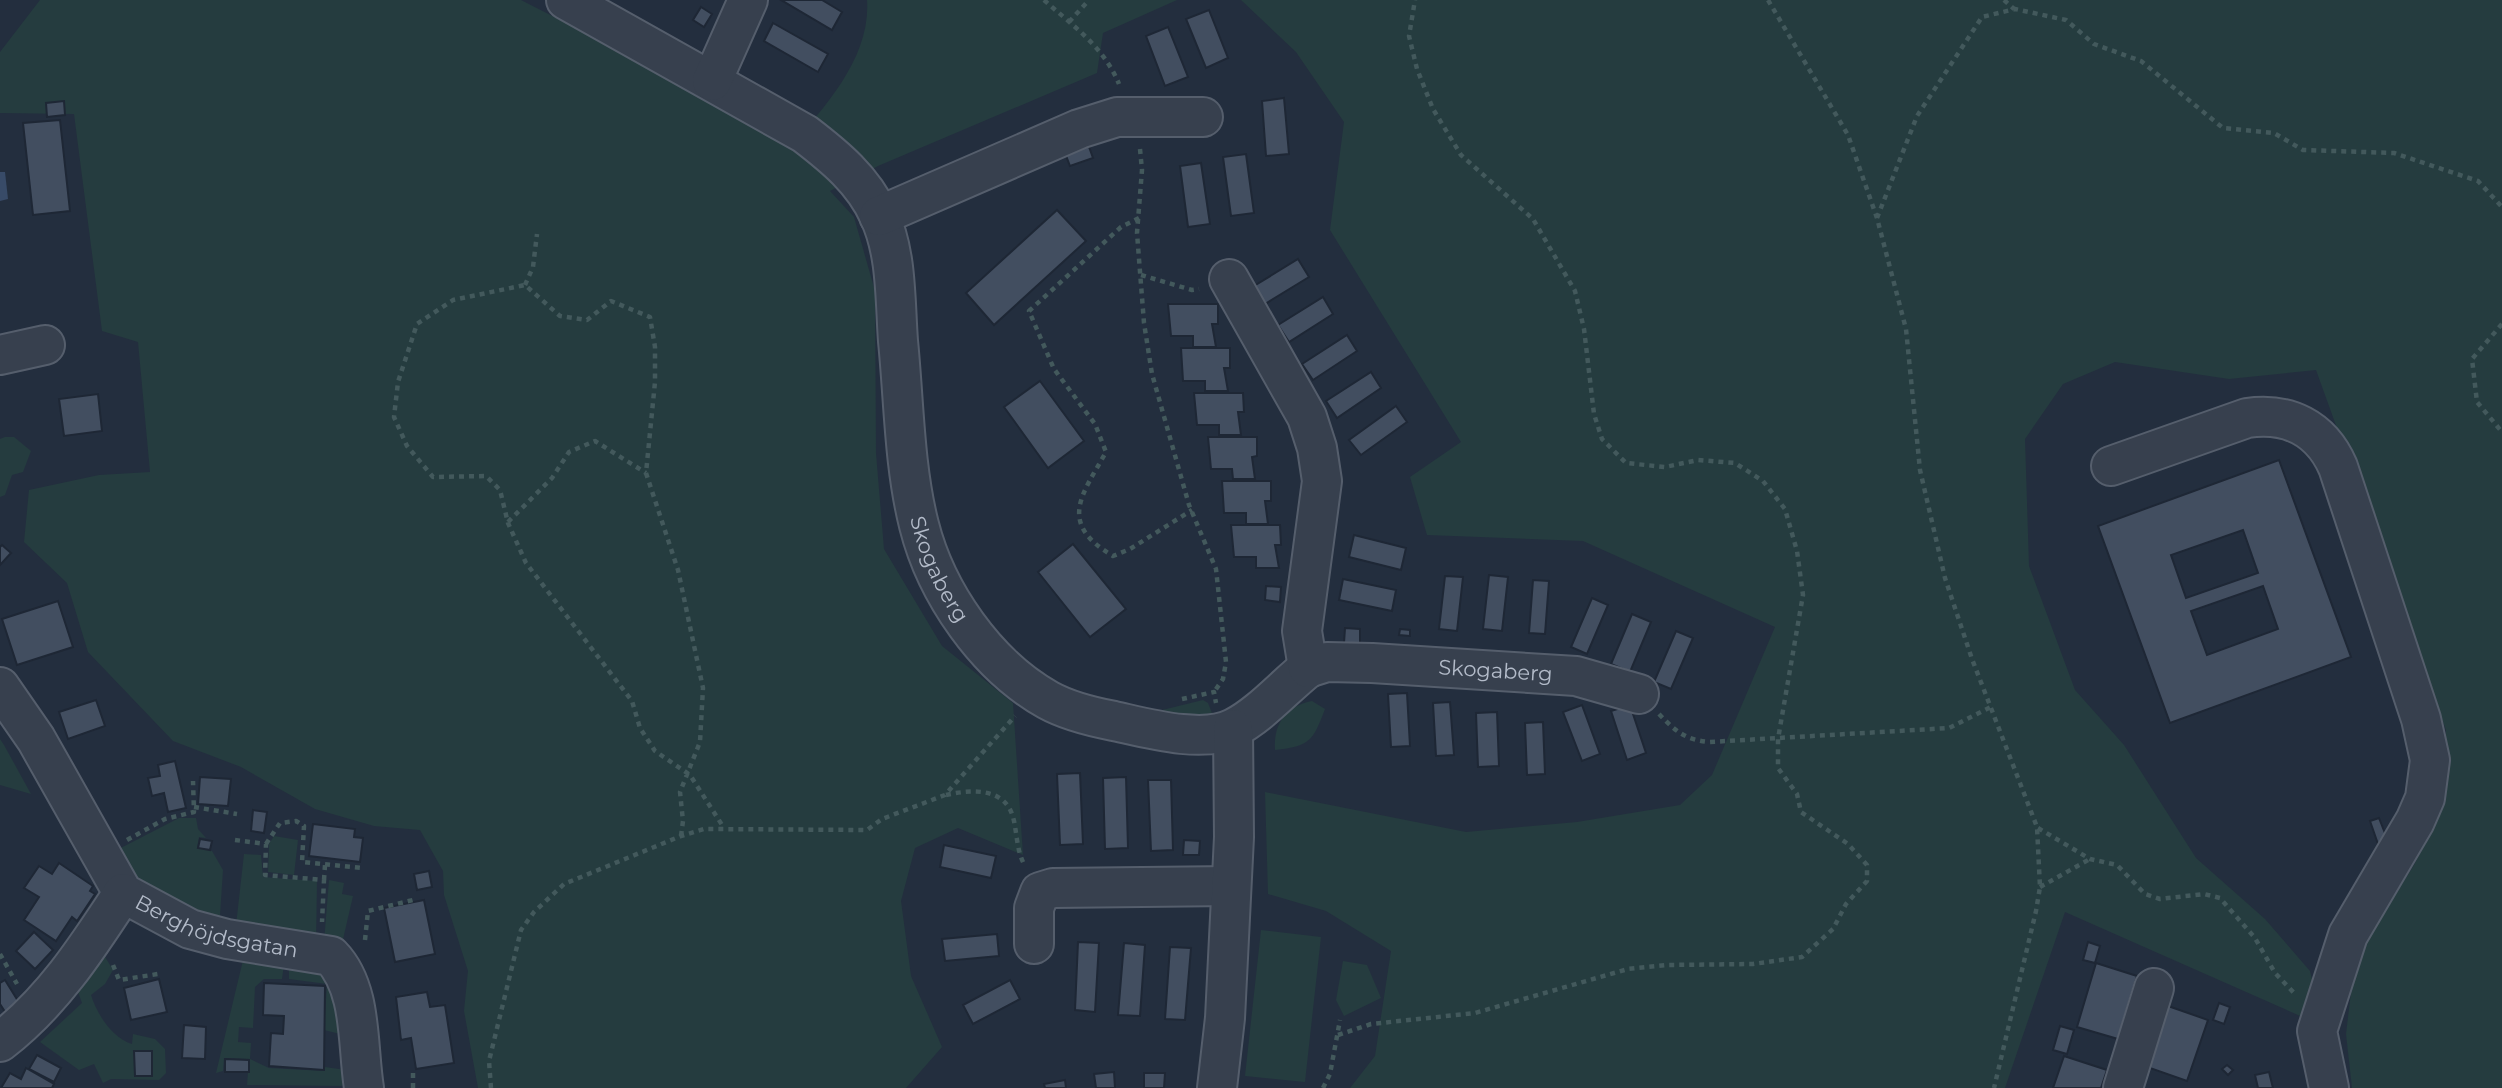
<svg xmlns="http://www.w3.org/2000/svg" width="2502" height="1088" font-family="Montserrat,sans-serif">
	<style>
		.green { fill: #253c3f }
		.water { fill: #384b68 }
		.building { fill: #424e60; stroke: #1e2735; stroke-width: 2; fill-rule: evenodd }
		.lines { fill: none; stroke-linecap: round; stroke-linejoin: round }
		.minor-casing { stroke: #555e6c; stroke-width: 42 }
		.path { stroke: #43595c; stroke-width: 4.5; stroke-dasharray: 5 5; stroke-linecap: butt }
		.minor { stroke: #37404e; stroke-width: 38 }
		.labels { text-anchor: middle; stroke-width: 6; stroke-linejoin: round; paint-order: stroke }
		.street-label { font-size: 21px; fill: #b3bbc9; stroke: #1c2533 }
	</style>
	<rect width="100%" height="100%" fill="#232e3e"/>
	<g class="green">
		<path d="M40 0H521L658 70 790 147C826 106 871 57 867 0H1177L1103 33 1097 73 878 166 830 191 854 217 875 291 876 453 884 549 942 646 1013 703 1023 855 958 828 915 848 901 901 911 976 942 1047 906 1088H478L464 1011 468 971 444 895 443 871 420 830 374 826 315 809 241 767 173 741 88 652 67 583 24 542 29 490 99 475 150 472 138 342 102 331 74 114 0 113V52Z"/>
		<path d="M1241 0H2502V1088H2352L2346 1034 2352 984 2367 939 2414 865 2442 810 2446 730 2316 370 2229 379 2115 362 2063 384 2025 439 2029 566 2075 690 2124 745 2196 858 2265 919 2310 971 2315 992 2307 1019 2065 912 2005 1088H1350L1375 1056 1391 951 1326 911 1268 894 1265 792 1466 832 1577 822 1680 805 1712 775 1775 627 1583 541 1427 535 1410 477 1461 442 1330 230 1344 122 1296 52Z"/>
		<path d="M5 437H14L31 451 23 472 12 475 5 495 0 497V439Z"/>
		<path d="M1203 700 1208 703 1212 713 1186 717 1154 712Z"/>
		<path d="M1312 701 1325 709C1313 741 1310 746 1275 750 1273 724 1286 706 1312 701Z"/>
		<path d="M0 739 4 745 31 794 0 785Z"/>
		<path d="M179 818H196L198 829 206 838 199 837 197 848 212 851 223 870 220 915 215 926 153 899 111 853Z"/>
		<path d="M274 836 298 840 294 875 268 872 269 844Z"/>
		<path d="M244 854 261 855 263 877 317 881 316 944 235 934Z"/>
		<path d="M329 880 344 883 342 894 353 896 341 948 324 942Z"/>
		<path d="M1261 930 1321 937 1305 1082 1245 1076Z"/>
		<path d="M99 947 113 970 105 984 91 995C97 1014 112 1038 132 1044L133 1034 155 1039 165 1049 166 1073 159 1080 111 1079 103 1083 94 1064 79 1070 40 1042 82 1003 74 981Z"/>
		<path d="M244 956 285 957 282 979H264L255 987 253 1028 239 1027 238 1042 251 1043 250 1059 269 1068 325 1071V1067L346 1070 349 1074 342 1086 247 1085 249 1059 224 1058 223 1071 216 1073Z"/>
		<path d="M289 956 330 975 340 1034 324 1030 327 984 289 979Z"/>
		<path d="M1343 961 1367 965 1381 998 1344 1016 1336 1000Z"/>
	</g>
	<path class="water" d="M0 172H5L8 199 0 201Z"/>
	<g class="building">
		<path d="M781 0H822L842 12 832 30Z"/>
		<path d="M701 7 712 14 704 27 693 20Z"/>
		<path d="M1209 10 1228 58 1206 68 1186 19Z"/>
		<path d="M773 23 828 54 818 72 764 41Z"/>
		<path d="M1168 27 1188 77 1165 86 1146 36Z"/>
		<path d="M1284 98 1289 154 1266 156 1262 101Z"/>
		<path d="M64 101 65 115 47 117 46 103Z"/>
		<path d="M60 120 70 211 33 215 23 123Z"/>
		<path d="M1088 144 1093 158 1070 166 1065 153Z"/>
		<path d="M1246 154 1254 213 1231 216 1223 157Z"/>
		<path d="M1201 163 1210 224 1188 227 1180 166Z"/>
		<path d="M1057 210 1086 241 994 325 966 293Z"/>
		<path d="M1298 259 1309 277 1265 304 1254 286Z"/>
		<path d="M1323 297 1333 314 1289 342 1278 325Z"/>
		<path d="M1168 304H1218V324H1212L1216 347H1193V336H1171Z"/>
		<path d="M1347 335 1357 351 1313 380 1302 364Z"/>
		<path d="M1181 348H1230V368H1224L1228 391H1205V381H1183Z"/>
		<path d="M1371 372 1381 388 1337 418 1326 401Z"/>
		<path d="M1040 381 1084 441 1048 468 1004 407Z"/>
		<path d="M1194 393H1243L1244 412H1238L1241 435H1219V425H1197Z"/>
		<path d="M98 394 102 431 64 436 59 399Z"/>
		<path d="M1396 406 1407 422 1361 455 1349 440Z"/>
		<path d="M1208 437H1257V456L1252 457 1255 479H1233L1232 469H1211Z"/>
		<path d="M2279 460 2351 657 2170 723 2098 526ZM2243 530 2258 573 2186 598 2171 555ZM2263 586 2278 629 2207 655 2191 611Z"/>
		<path d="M1222 481H1271V501H1265L1268 524H1246V513H1224Z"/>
		<path d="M1231 525H1280L1281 545H1275L1279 568H1256V557H1234Z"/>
		<path d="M1354 535 1406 548 1401 570 1349 557Z"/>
		<path d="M1073 544 1126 609 1090 637 1038 572Z"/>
		<path d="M2 545 11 553 0 565V547Z"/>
		<path d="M1489 575 1508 577 1502 631 1483 629Z"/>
		<path d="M1445 576 1463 577 1457 631 1439 629Z"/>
		<path d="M1343 579 1396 590 1392 611 1339 600Z"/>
		<path d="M1533 580 1549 581 1545 634 1529 633Z"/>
		<path d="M1266 586 1281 587 1280 602 1265 600Z"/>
		<path d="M1592 598 1608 605 1587 654 1571 647Z"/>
		<path d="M58 601 73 647 17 665 2 619Z"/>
		<path d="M1632 614 1651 622 1630 672 1611 664Z"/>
		<path d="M1345 628 1360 629V643H1344Z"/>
		<path d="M1400 629 1410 630V636L1399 635Z"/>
		<path d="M1676 631 1693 638 1671 689 1654 682Z"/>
		<path d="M1407 693 1410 746 1391 747 1388 694Z"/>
		<path d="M96 700 105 726 68 739 59 712Z"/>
		<path d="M1450 702 1454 755 1436 756 1433 703Z"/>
		<path d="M1582 705 1600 754 1582 761 1563 712Z"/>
		<path d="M1630 705 1646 753 1627 760 1611 711Z"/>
		<path d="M1497 712 1499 766 1478 767 1476 713Z"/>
		<path d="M1543 722 1545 774 1527 775 1525 723Z"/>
		<path d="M175 761 186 808 168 812 164 793 152 796 148 778 160 776 158 765Z"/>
		<path d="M1080 773 1083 844 1060 845 1057 774Z"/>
		<path d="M200 777 231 779 228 806 198 804Z"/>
		<path d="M1126 777 1128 848 1105 849 1103 778Z"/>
		<path d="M1148 780H1171L1173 850 1151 851Z"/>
		<path d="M253 810 267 812 264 833 251 831Z"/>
		<path d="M2379 818 2388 841 2378 844 2370 821Z"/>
		<path d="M313 824 355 829 354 837 363 838 360 862 309 856Z"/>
		<path d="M200 839 212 841 210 850 198 848Z"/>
		<path d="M1184 840 1200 841 1199 855H1183Z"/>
		<path d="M944 845 996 856 991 878 940 867Z"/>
		<path d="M59 863 93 886 90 891 95 894 77 921 72 917 56 941 24 920 39 897 24 888 39 866 52 874Z"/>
		<path d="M429 871 432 887 417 890 414 874Z"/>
		<path d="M424 900 435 954 395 962 384 908Z"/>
		<path d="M34 932 53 950 35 969 16 951Z"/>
		<path d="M997 934 999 956 945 961 942 939Z"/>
		<path d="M1078 942 1099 943 1095 1012 1075 1010Z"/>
		<path d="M2088 942 2100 946 2095 963 2083 960Z"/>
		<path d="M1124 943 1145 945 1140 1016 1118 1015Z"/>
		<path d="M1170 947 1191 948 1185 1020 1165 1019Z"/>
		<path d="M2096 963 2137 976 2118 1039 2077 1027Z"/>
		<path d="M159 979 167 1012 131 1020 124 988Z"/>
		<path d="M5 980 23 1009 9 1018 0 1004V983Z"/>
		<path d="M1010 980 1020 999 973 1024 963 1005Z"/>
		<path d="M264 983 325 986 324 1070 269 1066 271 1033 283 1034 284 1016 263 1015Z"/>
		<path d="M427 992 430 1007 445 1005 454 1063 416 1069 411 1038 401 1040 396 997Z"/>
		<path d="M2219 1003 2230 1007 2224 1024 2213 1020Z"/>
		<path d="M2168 1006 2208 1020 2187 1081 2147 1067Z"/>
		<path d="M184 1025 206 1027 205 1059 182 1058Z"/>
		<path d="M2060 1026 2074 1030 2067 1054 2053 1050Z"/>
		<path d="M134 1051H152V1076H135Z"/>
		<path d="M37 1055 61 1068 54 1082 29 1069Z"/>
		<path d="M2064 1056 2107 1070 2101 1088H2053Z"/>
		<path d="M225 1059 249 1060V1072H225Z"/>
		<path d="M2227 1065 2233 1070 2228 1075 2222 1069Z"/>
		<path d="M26 1068 54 1084 52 1088H1L10 1073 21 1079Z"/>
		<path d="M1114 1072 1115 1088H1096L1094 1074Z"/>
		<path d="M2269 1072 2273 1088H2258L2255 1075Z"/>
		<path d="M1144 1073H1165L1164 1088H1144Z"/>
		<path d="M1065 1080 1066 1088H1045L1044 1084Z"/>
	</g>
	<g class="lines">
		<g class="minor-casing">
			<g id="minor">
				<path id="s1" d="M566 0 805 134C835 157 863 180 879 215 897 253 895 300 898 341 904 401 904 466 919 525 936 593 986 665 1048 700 1066 710 1093 717 1114 721 1146 728 1203 744 1234 728 1261 714 1284 687 1308 668"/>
				<path d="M712 81 748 0"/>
				<path d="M879 216 1079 129 1117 117H1203"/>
				<path id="s2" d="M1229 279 1307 417 1317 448 1322 481 1302 631 1308 668 1327 662 1372 663 1576 676 1639 694"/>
				<path d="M0 355 45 345"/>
				<path d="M2111 466 2247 418C2288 412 2321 428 2338 467L2421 719 2430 760 2425 798 2415 821 2348 935 2317 1031 2329 1088"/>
				<path id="s3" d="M0 687 36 739 123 893 190 929 227 939 331 956C363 989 357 1045 364 1088"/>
				<path d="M1034 944V908L1040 892 1053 888 1231 886"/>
				<path d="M0 1042C53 1001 87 948 123 893"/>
				<path d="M1217 1088 1225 1018 1234 837 1233 729"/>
				<path d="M2123 1088 2154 988"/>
			</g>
		</g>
		<g class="path">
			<path d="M1044 0C1073 26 1104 47 1119 84"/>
			<path d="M1768 0 1848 135 1877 218 1906 329 1920 470 1945 578 1972 659 2037 827 2040 887 2036 911 1994 1088"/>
			<path d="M2004 0 2014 9"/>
			<path d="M1069 22 1089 0"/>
			<path d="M1140 149 1142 170 1137 233 1144 323 1152 374 1189 505 1216 569 1226 662 1223 679 1214 692"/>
			<path d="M1139 218 1121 227 1029 311 1054 369 1095 424 1106 452C1082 495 1057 523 1113 556L1130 549 1192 510"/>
			<path d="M1877 218 1917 116 1982 17 2015 9 2066 20 2094 44 2141 61 2223 128 2274 133 2303 150 2394 153 2478 181 2502 207"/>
			<path d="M1141 275 1192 290 1199 289"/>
			<path d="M525 285 533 267 537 234"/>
			<path d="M2502 324 2472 359 2477 402 2502 432"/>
			<path d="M508 522 552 478 569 452 595 441 646 473"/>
			<path d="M1182 699 1214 692 1216 703"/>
			<path d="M1659 714C1676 732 1686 740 1710 742L1949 728 1991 707"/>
			<path d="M946 795C973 789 1007 787 1014 821 1017 835 1017 851 1024 864"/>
			<path d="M194 807 237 814"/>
			<path d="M2038 828 2090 859 2117 865 2145 894 2160 899 2204 894 2220 898 2255 938 2275 973 2295 994"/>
			<path d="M681 836 683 821 680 792 700 742 703 688 678 570 646 473 655 382V347L650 317 611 301 587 320 560 316 525 285 453 300 417 324 398 382 394 417 407 446 433 477 486 476 500 490 508 523 526 563 632 701 640 728 655 751 690 775 724 828"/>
			<path d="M127 840 165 819 194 812 193 781"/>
			<path d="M235 840 266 844 265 875 324 880 322 922"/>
			<path d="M266 844 280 823 296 821 304 826 302 862 362 868"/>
			<path d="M324 880 325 865"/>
			<path d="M2040 887 2090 859"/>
			<path d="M365 940 368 911 417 899"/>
			<path d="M0 954 17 984"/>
			<path d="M113 965 119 980 158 974"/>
			<path d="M1338 1035 1371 1024 1475 1013 1628 969 1667 965 1753 964 1802 957 1833 929 1846 904 1867 881V865L1848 844 1801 812 1797 794 1778 768V739L1803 595 1797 551 1785 509 1763 481 1735 463 1698 460 1665 467 1626 463 1602 439 1594 414 1584 329 1575 291 1533 219 1461 155 1433 109 1417 69 1409 36 1415 0"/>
			<path d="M413 1088V1071"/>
			<path d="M491 1088 489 1061 521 930 534 912 564 884 681 836 704 829 867 830 882 819 945 795 1015 716"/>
			<path d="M1323 1088 1330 1074 1340 1020"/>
		</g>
		<use href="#minor" class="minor"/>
	</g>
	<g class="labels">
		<g class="street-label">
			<text dy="7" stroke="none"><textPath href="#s1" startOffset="747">Skogaberg</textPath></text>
			<text dy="7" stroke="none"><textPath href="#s2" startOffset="602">Skogaberg</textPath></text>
			<text dy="7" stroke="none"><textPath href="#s3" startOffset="341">Berghöjdsgatan</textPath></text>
		</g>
	</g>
</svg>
